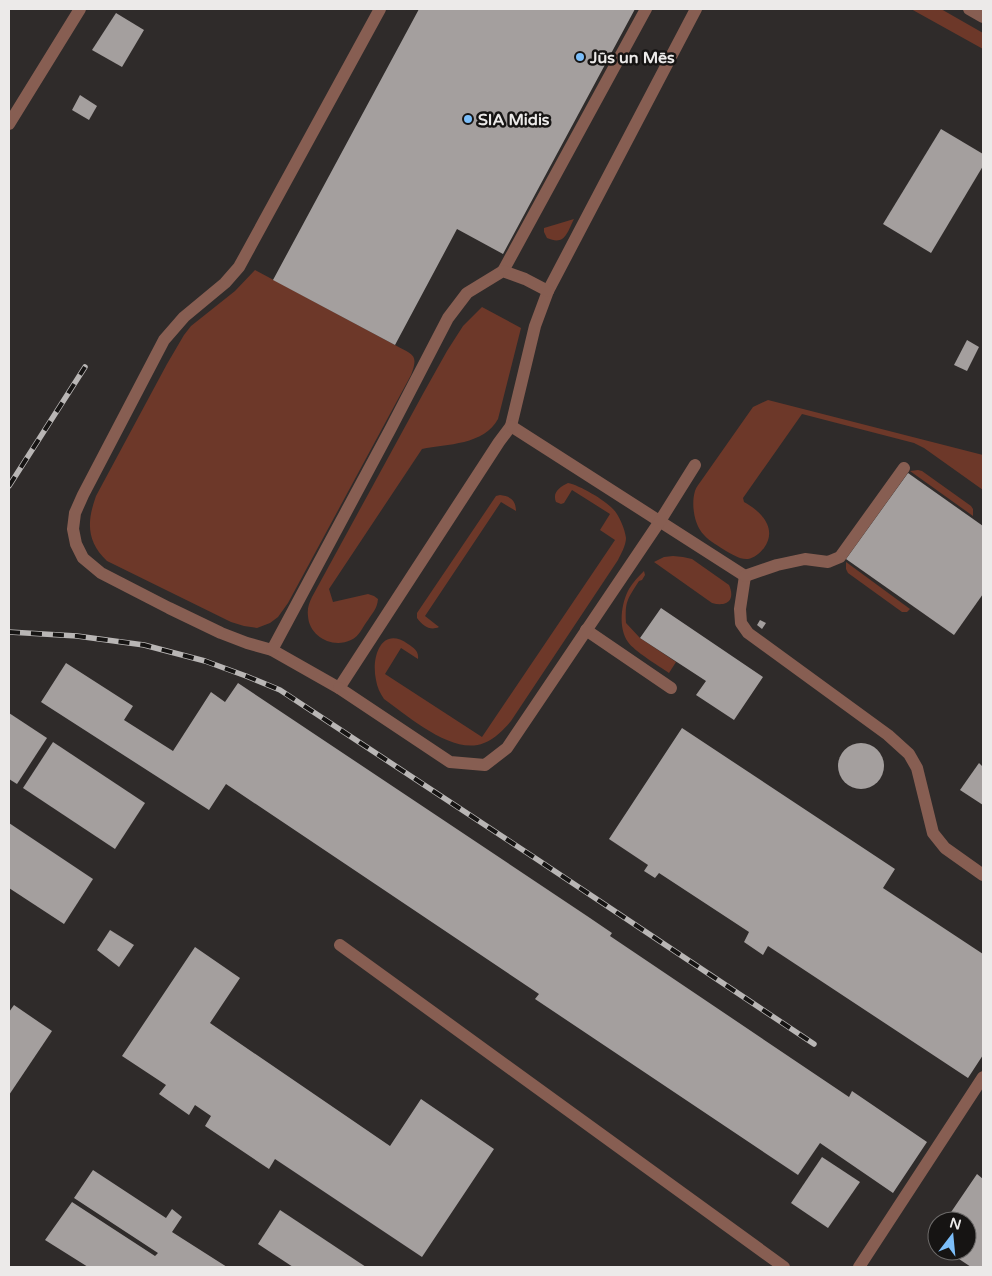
<svg xmlns="http://www.w3.org/2000/svg" width="992" height="1276" font-family="'Varela Round',sans-serif">
	<style>
		.green { fill: #6d3829 }
		.building { fill: #a49f9e }
		.lines { fill: none; stroke-linecap: round; stroke-linejoin: round }
		.service { stroke: #875e52; stroke-width: 12 }
		.minor { stroke: #875e52; stroke-width: 12 }
		.rail-casing { stroke: #b9b6b5; stroke-width: 5.5 }
		.rail { stroke: #161413; stroke-width: 4; stroke-dasharray: 11; stroke-linecap: butt }
		.poi-dot { fill: #7cbef9; stroke: #161413; stroke-width: 2 }
		.labels { text-anchor: middle; stroke-width: 5; stroke-linejoin: round; paint-order: stroke }
		.poi-label { font-size: 16px; font-weight: bold; fill: #eceae9; stroke: #161413; text-anchor: start }
	</style>
	<rect width="100%" height="100%" fill="#2f2b2a"/>
	<g class="green">
		<path d="M911 9H941L983 33V49Z"/>
		<path d="M574 219C567 233 565 246 547 238L544 232V228Z"/>
		<path d="M255 270 395 345C413 355 419 354 411 375L288 603 278 617 270 623 257 628 244 626 231 622 107 561C86 541 87 521 96 496L167 364 184 335 191 326 235 291Z"/>
		<path d="M482 307 521 328 498 419C484 445 447 444 422 449L329 589 333 602 368 594 374 596 378 599C377 609 373 612 368 620 363 626 359 637 351 640 332 649 309 636 308 616 307 609 309 603 312 597L424 392 447 351 463 326Z"/>
		<path d="M768 400 983 455V490L924 448 914 443 802 414 743 498 744 502C761 511 778 529 764 548 760 553 754 558 748 559 740 560 732 554 726 551 719 546 710 542 704 535 694 525 691 504 695 491 696 487 699 484 701 481L753 407Z"/>
		<path d="M918 470 922 471 971 506 973 509V516L910 471Z"/>
		<path d="M568 483C579 485 605 500 613 509 619 515 625 529 626 538 626 545 621 554 618 560L511 721C504 729 496 738 484 743 453 756 408 716 384 699 380 693 377 687 376 680 371 658 381 625 408 644 414 648 419 651 418 659L401 648 385 674 482 737 615 540 600 530 610 514 572 490 564 503 561 504 556 502C552 492 560 487 568 483Z"/>
		<path d="M500 495C510 496 516 500 516 511L501 502 425 616 439 627C430 631 423 626 417 618V613L496 496Z"/>
		<path d="M673 556 683 557 692 559 729 585C736 601 726 607 712 603L654 562 664 557Z"/>
		<path d="M846 562 910 609 907 612H902L848 573 846 569Z"/>
		<path d="M644 571 645 575 642 580 639 581C627 600 625 601 626 623L640 638 676 662 669 673C659 666 634 651 628 642 618 628 621 603 629 589 633 582 639 576 644 571Z"/>
	</g>
	<g class="building">
		<path d="M419 9H635L503 254 457 229 395 345 273 280Z"/>
		<path d="M116 13 144 30 122 67 92 50Z"/>
		<path d="M80 95 97 106 89 120 72 110Z"/>
		<path d="M941 129 983 154V166L931 253 883 224Z"/>
		<path d="M967 340 979 347 967 371 954 365Z"/>
		<path d="M908 473 983 526V594L954 635 846 559Z"/>
		<path d="M661 608 763 677 734 720 696 695 706 681 640 638Z"/>
		<path d="M760 620 766 623 762 629 757 625Z"/>
		<path d="M66 663 133 706 124 720 173 751 211 692 225 702 238 683 590 918 612 933 610 936 849 1097 852 1091 927 1142 893 1193 820 1143 798 1175 535 999 539 994 226 784 209 810 41 702Z"/>
		<path d="M9 713 47 738 17 784 9 779Z"/>
		<path d="M682 728 895 869 883 888 983 954V1055L968 1078 768 946 763 955 744 942 749 932 659 873 655 878 644 871 648 865 609 839Z"/>
		<path d="M53 742 145 803 115 849 23 788Z"/>
		<circle cx="861" cy="766" r="23"/>
		<path d="M979 763 983 767V805L960 790Z"/>
		<path d="M9 823 93 879 64 924 9 888Z"/>
		<path d="M110 930 134 945 119 967 97 950Z"/>
		<path d="M195 947 240 978 210 1023 390 1146 421 1099 494 1149 422 1257 275 1159 269 1169 205 1126 211 1116 195 1105 189 1115 159 1094 166 1085 122 1056Z"/>
		<path d="M14 1005 52 1031 9 1095V1012Z"/>
		<path d="M822 1157 860 1182 828 1228 791 1203Z"/>
		<path d="M93 1170 166 1218 172 1209 182 1217 172 1232 227 1267H88L45 1240 72 1202 155 1256 158 1253 74 1198Z"/>
		<path d="M977 1174 983 1179V1267H971L947 1251H967V1221H945Z"/>
		<path d="M280 1210 366 1267H293L258 1244Z"/>
	</g>
	<g class="lines">
		<g class="service">
			<path d="M380 9 239 267 225 283 184 317 164 340 83 495 75 513 73 529 76 544 83 558 101 573 169 608 221 633 247 643 272 650 339 688 499 442 511 426 535 326 548 291 696 9"/>
			<path d="M503 271 646 9"/>
			<path d="M511 426 745 576"/>
			<path d="M745 576 740 609 741 623 748 633 888 735 909 754 917 768 933 833 945 848 983 875"/>
			<path d="M745 576 777 565 805 559 828 562 840 557 904 468"/>
			<path d="M586 630 671 688"/>
			<path d="M272 650 391 428 448 318 467 293 503 271 525 279 548 291"/>
			<path d="M339 688 450 762 485 765 507 748 660 521 695 465"/>
			<path d="M340 945 784 1267"/>
			<path d="M859 1267 983 1077"/>
		</g>
		<g class="minor">
			<path d="M969 9 983 17"/>
			<path d="M9 124 80 9"/>
		</g>
		<g class="rail-casing">
			<g id="rail">
				<path d="M9 486 85 367"/>
				<path d="M9 632 77 636 144 645 205 661 246 676 280 690 532 856 814 1044"/>
			</g>
		</g>
		<use href="#rail" class="rail"/>
	</g>
	<g class="poi-dot">
		<circle cx="580" cy="57" r="5"/>
		<circle cx="468" cy="119" r="5"/>
	</g>
	<g class="labels">
		<g class="poi-label">
			<text x="590" y="63">Jūs un Mēs</text>
			<text x="478" y="125">SIA Midis</text>
		</g>
	</g>
	<rect width="992" height="1276" fill="none" stroke="#eceae9" stroke-width="20"/>
	<g transform="translate(952 1236) rotate(16)"><circle r="24" fill="#161413" stroke="#6c6a69"/>
	<path d="M0-4L9 19L0 12L-9 19Z" fill="#7cbef9"/>
	<text y="-8" font-size="14" font-weight="bold" text-anchor="middle" fill="#eceae9">N</text>
	</g>
</svg>
